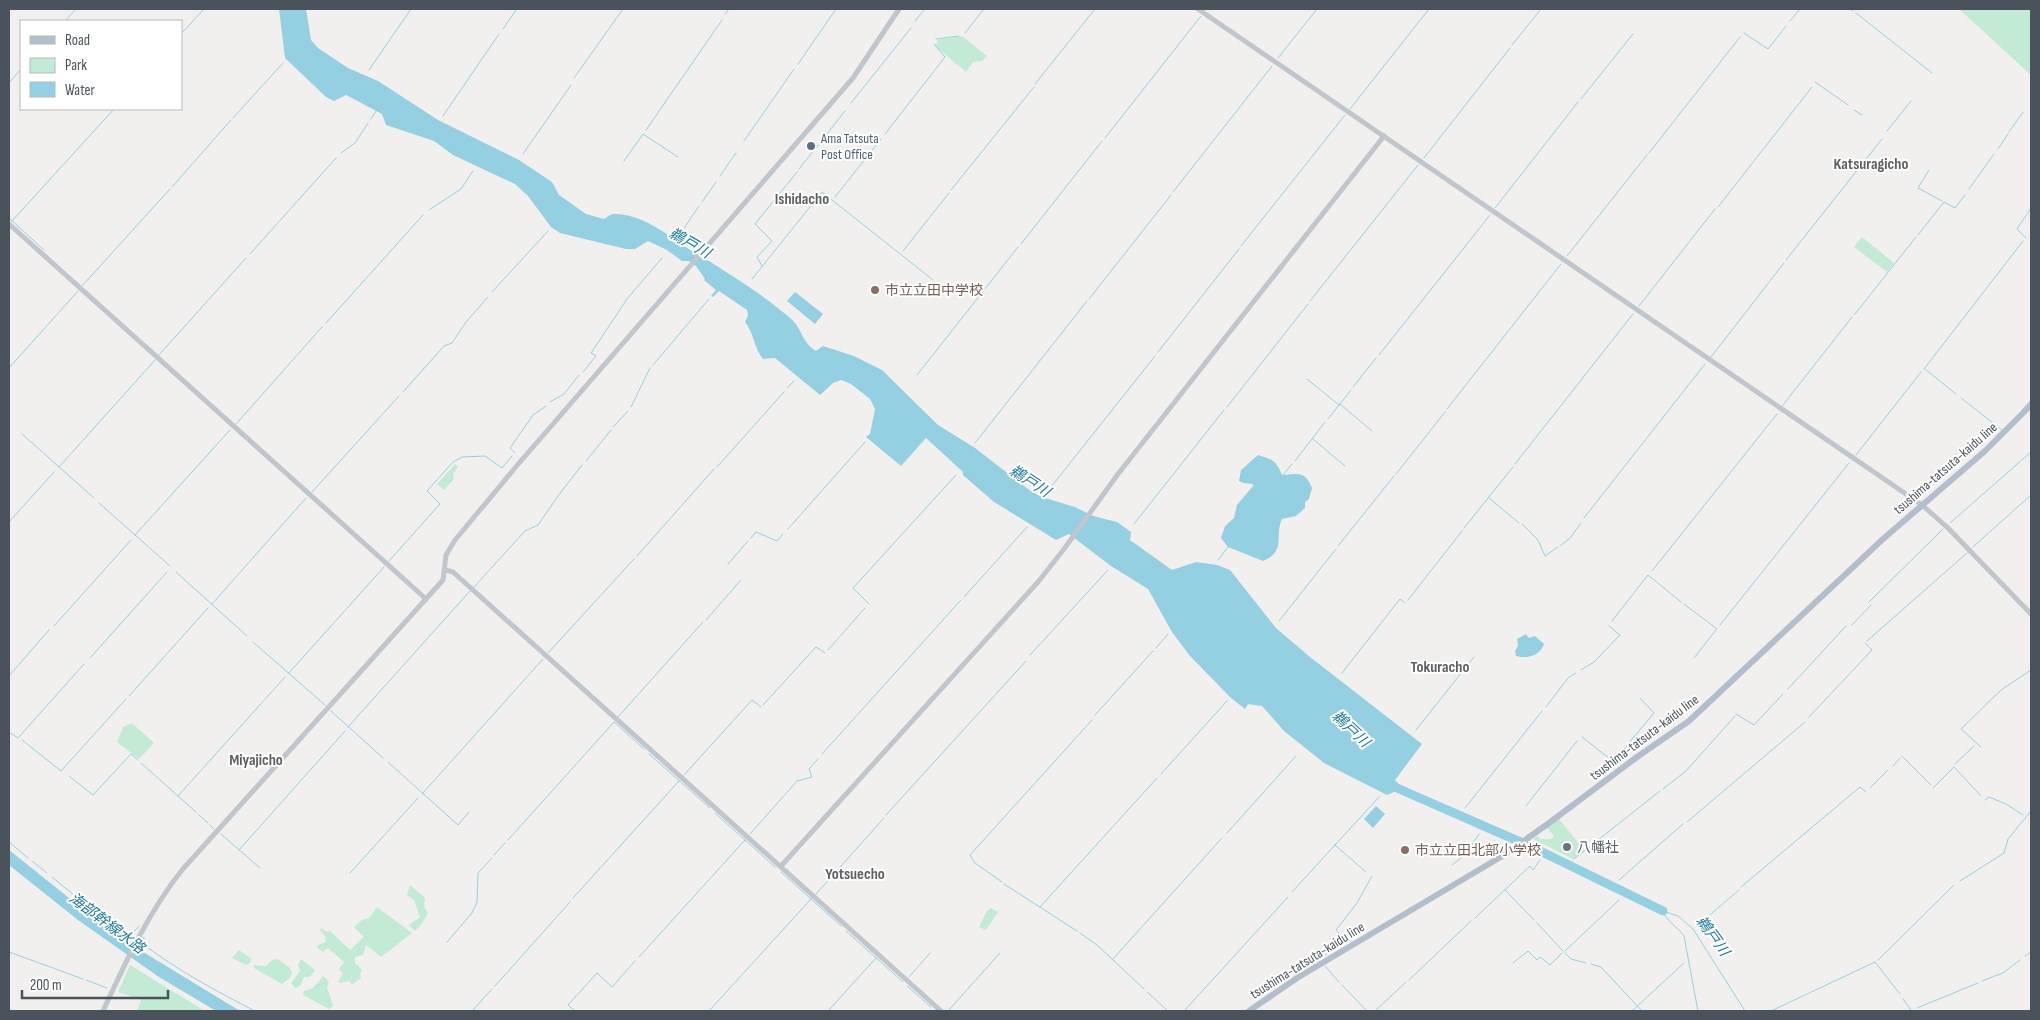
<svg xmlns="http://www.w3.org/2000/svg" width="2040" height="1020" font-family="'Sofia Sans Condensed','Noto Sans JP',sans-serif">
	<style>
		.green { fill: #c3ead4 }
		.water { fill: #95cfe2 }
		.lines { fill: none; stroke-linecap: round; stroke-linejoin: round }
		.stream { stroke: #95cfe2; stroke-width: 1 }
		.river { stroke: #95cfe2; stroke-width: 9 }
		.minor { stroke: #c0c6cc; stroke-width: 5 }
		.major { stroke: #b2becb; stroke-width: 6 }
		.service-dot { fill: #5c6f8a; stroke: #fff; stroke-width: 2 }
		.education-dot { fill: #8d6e63; stroke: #fff; stroke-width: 2 }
		.worship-dot { fill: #6b7280; stroke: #fff; stroke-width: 2 }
		.labels { text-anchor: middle; stroke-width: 4; stroke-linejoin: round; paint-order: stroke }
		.service-label { font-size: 14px; fill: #4e5e75; stroke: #fff; text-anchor: start }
		.education-label { font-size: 14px; fill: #785e54; stroke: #fff; text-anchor: start }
		.street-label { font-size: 14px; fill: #4a525b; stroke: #fff }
		.worship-label { font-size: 14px; fill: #5b616d; stroke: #fff; text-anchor: start }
		.water-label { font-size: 15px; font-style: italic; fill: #1d7b9a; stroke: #fff }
		.quarter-label { font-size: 16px; font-weight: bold; fill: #5d5f63; stroke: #fff }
	</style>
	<rect width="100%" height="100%" fill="#f2f0ef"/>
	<g class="green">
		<path d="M1959 9H2031V75Z"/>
		<path d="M962 36 987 56 982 61 973 62 966 72 934 45 938 43 937 40Z"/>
		<path d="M1862 237 1894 263 1887 272 1854 247Z"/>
		<path d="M455 464 458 467 453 474 454 479 444 490 437 484Z"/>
		<path d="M132 723 154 743 139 759 117 742 123 727Z"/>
		<path d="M1559 819 1584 850 1573 859 1533 839 1537 836 1541 839H1551L1554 836 1547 828Z"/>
		<path d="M410 885 425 898 424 907 428 913 421 925 415 931 409 925 420 917 414 900 407 895Z"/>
		<path d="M377 907 412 933 381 957 366 945 363 955 355 957V963L362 970 360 974 361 978 352 985 349 981 340 983 338 981 343 974 339 969 344 962 328 948 323 952 317 948 318 945 326 942 325 936 320 930 321 928 327 932 330 931 350 950 364 937 354 927 362 920 369 918Z"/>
		<path d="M991 908 998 912 986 930 979 927 987 911Z"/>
		<path d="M239 950 252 959 250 963 246 965 232 958Z"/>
		<path d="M278 959 290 968 292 973 290 978 282 984 254 968V965L266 966 272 960Z"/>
		<path d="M301 959 315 970 310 977H304L300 986 295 988 291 983 300 971 298 965Z"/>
		<path d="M130 965 205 1011H137L141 1000 118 992Z"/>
		<path d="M323 976 329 981 327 987 333 1006 329 1009 303 995 304 991 313 988Z"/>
	</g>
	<g class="water">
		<path d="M279 9H306L311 40 318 48 348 68 378 81 438 120 519 160 552 182 559 195 586 214 604 219C608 217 610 214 614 214 641 214 666 233 687 248 693 252 697 252 702 259L709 261C737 279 765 296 790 318 803 329 801 342 816 351L823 346 854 356 882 370 938 425 975 448 1032 492 1042 497 1045 496V498L1075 507 1093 516 1117 522 1131 532 1130 540 1172 570 1196 562 1217 565 1230 570 1276 628 1310 657 1422 744 1395 780 1399 785 1394 792 1387 795 1324 763 1284 731 1262 706 1248 704 1245 709 1230 697 1190 656 1172 632 1148 589 1111 566 1069 534 1056 540 994 502 963 475V472L926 438 901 466 866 437 870 434 875 409 870 399 851 384 841 380 833 383 820 395 775 358 763 359C754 348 754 333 745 322L748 315 747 310 719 291 713 297 711 296 716 290 704 280 705 279 696 266 689 261H682L667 250 648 241 635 249H626L560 233 551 227 528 196 515 184 453 155 434 141 386 125 382 114 346 95 334 101 326 97 285 58Z"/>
		<path d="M795 292 823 314 815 324 787 301Z"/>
		<path d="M1258 455C1273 460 1276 460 1282 475 1298 474 1305 470 1312 488L1309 499 1305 502V508L1296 516 1282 519C1274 536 1287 551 1263 561L1228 547 1221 538 1225 526 1234 518 1237 505 1253 486V484L1243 483 1239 481 1241 470Z"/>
		<path d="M1526 634 1529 638 1535 636 1544 644C1540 656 1527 659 1516 656L1515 651 1518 646 1517 639Z"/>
		<path d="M1376 806 1385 814 1373 828 1364 819Z"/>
		<path d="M9 850 84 910 135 947 240 1011H216L159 977 78 920 9 865Z"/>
	</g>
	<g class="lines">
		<g class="stream">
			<path d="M1850 9 1853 11"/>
			<path d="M1856 13 1932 73"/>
			<path d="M725 14 729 9"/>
			<path d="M65 21 76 9"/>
			<path d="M915 21 925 9"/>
			<path d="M1790 21 1800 9"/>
			<path d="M503 29 516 10"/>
			<path d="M965 33 984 9"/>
			<path d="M1744 33 1768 49 1786 26"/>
			<path d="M181 34 204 9"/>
			<path d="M936 39 959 36"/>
			<path d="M1512 45 1541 9"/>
			<path d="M1278 58 1317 9"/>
			<path d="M798 64 836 9"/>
			<path d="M369 70 411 9"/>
			<path d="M574 78 623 9"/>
			<path d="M1815 82 1848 105"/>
			<path d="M9 83 21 69"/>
			<path d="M1035 84 1095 9"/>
			<path d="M1581 99 1633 34"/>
			<path d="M851 103 911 28"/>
			<path d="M1350 109 1429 9"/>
			<path d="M1854 110 1862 115"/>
			<path d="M443 116 499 34"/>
			<path d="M233 118 283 63"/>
			<path d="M371 119 376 111"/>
			<path d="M646 130 722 20"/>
			<path d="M1887 131 1911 101"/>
			<path d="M2009 132 2023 112"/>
			<path d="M885 134 945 57 934 44"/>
			<path d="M1105 138 1201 16"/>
			<path d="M744 141 794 69"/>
			<path d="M1998 149 2008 134"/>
			<path d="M341 153 355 143 368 123"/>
			<path d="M1649 153 1740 37"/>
			<path d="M523 154 571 85"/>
			<path d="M1424 158 1510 48"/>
			<path d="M624 161 643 134 678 157"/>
			<path d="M799 169 845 111"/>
			<path d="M1929 170 1918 188 1942 201"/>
			<path d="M720 176 736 153"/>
			<path d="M172 187 231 120"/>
			<path d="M1969 189 1994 154"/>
			<path d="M951 190 1034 87"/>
			<path d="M1173 192 1272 66"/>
			<path d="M835 197 881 139"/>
			<path d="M702 202 716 182"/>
			<path d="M1718 207 1812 87"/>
			<path d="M1495 208 1578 102"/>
			<path d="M429 210 461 189 473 171"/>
			<path d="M9 218 44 250"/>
			<path d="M12 221 114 109"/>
			<path d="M680 234 699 206"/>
			<path d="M1918 235 1944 202 1955 208 1965 195"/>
			<path d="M2026 238 2017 229 2031 208"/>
			<path d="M1021 244 1102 141"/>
			<path d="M1241 246 1345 115"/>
			<path d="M903 251 949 193"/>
			<path d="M250 254 336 158"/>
			<path d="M1567 256 1647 155"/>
			<path d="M1786 260 1882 139"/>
			<path d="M762 266 757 257 772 241 755 224 797 172"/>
			<path d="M752 279 822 192 933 280"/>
			<path d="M82 286 170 189"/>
			<path d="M492 292 548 231"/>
			<path d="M1089 299 1171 195"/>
			<path d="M1310 301 1418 165"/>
			<path d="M1639 306 1715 209"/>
			<path d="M1855 314 1916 237"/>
			<path d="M326 323 423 215"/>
			<path d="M1158 352 1239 249"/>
			<path d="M159 355 246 258"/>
			<path d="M1379 355 1490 215"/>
			<path d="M1711 357 1784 263"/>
			<path d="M653 365 709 299"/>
			<path d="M9 368 78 291"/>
			<path d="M1924 369 2023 241"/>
			<path d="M1925 369 1956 394"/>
			<path d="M583 372 596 356 591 353 627 299 662 258"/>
			<path d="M917 375 1018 247"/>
			<path d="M1307 379 1339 405"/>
			<path d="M1353 387 1376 358"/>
			<path d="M787 388 794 381"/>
			<path d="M403 392 444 346 452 343 466 322 488 297"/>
			<path d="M1961 398 2002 430"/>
			<path d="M550 402 564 394 579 375"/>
			<path d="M1340 404 1372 431"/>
			<path d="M1783 405 1852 317"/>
			<path d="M631 407 650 368"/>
			<path d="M1227 407 1308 304"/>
			<path d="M1447 409 1561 264"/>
			<path d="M2022 410 2031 400"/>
			<path d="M1328 419 1351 390"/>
			<path d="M236 424 322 327"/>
			<path d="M613 427 628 411"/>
			<path d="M22 434 94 498"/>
			<path d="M1313 439 1345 466"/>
			<path d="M975 443 1087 301"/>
			<path d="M515 453 510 448 533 415 546 406"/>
			<path d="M1856 455 1921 372"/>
			<path d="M586 461 611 430"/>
			<path d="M1295 461 1325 422"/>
			<path d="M1515 464 1633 314"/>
			<path d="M59 467 155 360"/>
			<path d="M717 467 784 392"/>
			<path d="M1396 474 1445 412"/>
			<path d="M1282 476 1292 464"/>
			<path d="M312 492 399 396"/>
			<path d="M1047 492 1155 356"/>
			<path d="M1489 498 1519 523"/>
			<path d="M99 503 170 566"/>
			<path d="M1584 518 1705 364"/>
			<path d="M9 522 54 472"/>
			<path d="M1950 523 2031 452"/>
			<path d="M1134 524 1224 410"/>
			<path d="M1522 524 1538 540 1545 556 1558 547"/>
			<path d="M1464 528 1513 467"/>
			<path d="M788 529 865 442"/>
			<path d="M135 535 230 430"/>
			<path d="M751 538 756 532 777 541 783 534"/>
			<path d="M1338 546 1394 476"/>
			<path d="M1560 546 1570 538 1581 523"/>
			<path d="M1973 547 2031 495"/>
			<path d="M637 556 714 469"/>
			<path d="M1218 560 1228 547"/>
			<path d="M389 561 440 504 427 491 453 462 462 457 485 456 502 468 512 456"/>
			<path d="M728 564 748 541"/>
			<path d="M1652 571 1777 414"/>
			<path d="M176 572 247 636"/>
			<path d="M474 587 525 531 538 525 558 496 582 465"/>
			<path d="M964 597 1027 527"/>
			<path d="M1408 600 1462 531"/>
			<path d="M1869 602 1943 529"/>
			<path d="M212 604 306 498"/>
			<path d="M869 604 853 588 956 475"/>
			<path d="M1684 604 1717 629"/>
			<path d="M706 620 741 580"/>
			<path d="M1279 621 1336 549"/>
			<path d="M1612 621 1648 575 1681 602"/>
			<path d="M1720 625 1849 463"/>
			<path d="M1852 625 1871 605"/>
			<path d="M54 626 131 540"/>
			<path d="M1867 641 1967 553"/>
			<path d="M253 642 325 705"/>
			<path d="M1156 648 1168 634"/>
			<path d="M828 650 865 608"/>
			<path d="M548 653 634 559"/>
			<path d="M1030 655 1108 570"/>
			<path d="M90 658 167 572"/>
			<path d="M1694 658 1716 630"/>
			<path d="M1581 670 1594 662 1620 635 1609 626"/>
			<path d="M1342 673 1400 599 1405 603"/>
			<path d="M288 674 384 567"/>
			<path d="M9 676 49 630"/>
			<path d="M1788 689 1846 626"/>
			<path d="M129 696 208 608"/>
			<path d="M763 705 816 647 825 653"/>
			<path d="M1546 707 1568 678 1576 673"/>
			<path d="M331 711 383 758"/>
			<path d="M1736 714 1754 725 1783 694"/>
			<path d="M1095 715 1153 651"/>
			<path d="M618 717 703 622"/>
			<path d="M1809 717 1872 650 1865 643"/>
			<path d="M348 727 470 591"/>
			<path d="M1416 730 1474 657"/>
			<path d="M9 732 18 738 84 664"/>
			<path d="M1582 737 1614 762 1627 746"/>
			<path d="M22 740 61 771 126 699"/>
			<path d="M1629 743 1654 713 1640 698"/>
			<path d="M1981 747 1961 729 2001 690 2031 670"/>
			<path d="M649 754 710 808"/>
			<path d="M822 754 961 600"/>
			<path d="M1902 756 1931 785"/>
			<path d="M388 762 458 825 469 812"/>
			<path d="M141 763 196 812"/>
			<path d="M1955 764 1974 746"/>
			<path d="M1893 766 1900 758"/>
			<path d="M1161 774 1227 701"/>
			<path d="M684 775 752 700 761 707"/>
			<path d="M69 776 93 795 131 754 138 760"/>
			<path d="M1870 788 1888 770"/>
			<path d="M1933 788 1954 767 1981 796"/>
			<path d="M1663 789 1686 771 1735 716"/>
			<path d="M422 794 543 659"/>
			<path d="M178 796 285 677"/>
			<path d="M1985 800 1989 797 2006 804 2023 815"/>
			<path d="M1526 806 1577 741"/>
			<path d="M1465 808 1542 711"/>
			<path d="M715 813 775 867"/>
			<path d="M199 815 208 823"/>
			<path d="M886 815 1026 661"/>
			<path d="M1460 816 1462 812"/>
			<path d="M1687 822 1805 722"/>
			<path d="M210 825 214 829"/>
			<path d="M1227 833 1296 756"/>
			<path d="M221 834 260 868"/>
			<path d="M750 834 797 781 812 777 809 769 818 759"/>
			<path d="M508 840 614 722 644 749"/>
			<path d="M9 842 28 858"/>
			<path d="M1335 845 1366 872"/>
			<path d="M239 850 345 731"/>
			<path d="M494 855 505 843"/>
			<path d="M1574 859 1660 791"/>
			<path d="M32 861 47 873"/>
			<path d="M1452 865 1466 854 1479 834"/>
			<path d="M1570 865 1572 862"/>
			<path d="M781 872 841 926"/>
			<path d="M350 873 418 798"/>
			<path d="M52 877 75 896"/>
			<path d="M1619 880 1683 824"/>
			<path d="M1960 881 2004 853 2008 839 2031 811"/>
			<path d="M1002 882 975 863 970 855 1092 720"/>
			<path d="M1004 884 1077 931"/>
			<path d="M1614 886 1615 884"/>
			<path d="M1741 887 1860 787 1866 792"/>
			<path d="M1505 890 1534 920"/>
			<path d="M1292 892 1379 797"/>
			<path d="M816 894 884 818"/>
			<path d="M78 898 104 917"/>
			<path d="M573 898 679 781"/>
			<path d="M1040 907 1157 778"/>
			<path d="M1663 911 1678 916 1693 929 1745 1011"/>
			<path d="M1663 912C1668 923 1678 927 1684 936L1698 1011"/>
			<path d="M1475 918 1530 866 1533 870 1540 860"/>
			<path d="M107 919 131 935 139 926"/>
			<path d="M1537 923 1563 951"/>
			<path d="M1698 925 1739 890"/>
			<path d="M846 931 903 982"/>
			<path d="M1080 933 1097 945 1144 989"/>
			<path d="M144 937 143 944C177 970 216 991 255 1011"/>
			<path d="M1346 940 1336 930 1357 903 1372 876"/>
			<path d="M447 942 472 913 477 902 478 873 492 858"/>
			<path d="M1565 951 1619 900"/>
			<path d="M9 952 83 979"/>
			<path d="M1565 953 1571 959 1586 963"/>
			<path d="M2025 956 2031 952"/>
			<path d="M639 957 745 840"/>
			<path d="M1112 960 1222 838"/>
			<path d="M1319 960 1320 958 1342 945"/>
			<path d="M1878 960 1954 885"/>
			<path d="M1513 963 1528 951 1537 960 1540 957 1550 965 1562 953"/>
			<path d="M1591 964 1601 967 1642 1011"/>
			<path d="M1325 966 1339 982"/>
			<path d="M909 977 930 953"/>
			<path d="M86 980 107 988"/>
			<path d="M1409 980 1471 921"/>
			<path d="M1982 981 2003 973 2020 960"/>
			<path d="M1342 985 1367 1011"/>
			<path d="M495 986 570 902"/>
			<path d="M907 986 931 1007"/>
			<path d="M1147 992 1168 1011"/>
			<path d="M1903 999 1911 1010"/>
			<path d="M1917 1008 1978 983"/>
			<path d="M935 1010V1011"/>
			<path d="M472 1011 492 989"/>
			<path d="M575 1011 568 1005 597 973 612 987 635 961"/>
			<path d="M709 1011 811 899"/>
			<path d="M828 1011 876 958"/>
			<path d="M948 1011 1000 953"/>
			<path d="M1184 1011 1288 897"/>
			<path d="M1375 1011 1406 982"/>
			<path d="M1632 1011 1684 963"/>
			<path d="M1771 1011 1875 962 1900 994"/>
		</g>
		<path class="river" d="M1388 781 1397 788 1534 848 1663 911"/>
		<g class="minor">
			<path d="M1198 9 1922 505 1948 528 2031 614"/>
			<path d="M9 224 426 599"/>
			<path d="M445 570 453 572 941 1011"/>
			<path d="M781 866 1038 582 1064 549 1118 474 1384 136"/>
			<path d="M103 1011C126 961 148 913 182 870L443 580 446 555 455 540 520 462 853 78 899 9"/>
		</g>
		<path class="major" d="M1249 1011 1297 978 1504 855 1549 823 1637 757 1689 721 1883 539 1985 451 2031 405"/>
	</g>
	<circle class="service-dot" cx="811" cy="146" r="5"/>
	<g class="education-dot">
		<circle cx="875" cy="290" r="5"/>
		<circle cx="1405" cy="850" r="5"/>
	</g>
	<circle class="worship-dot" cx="1567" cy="847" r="5"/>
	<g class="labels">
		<g class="service-label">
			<text x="821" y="143">Ama Tatsuta<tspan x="821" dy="16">Post Office</tspan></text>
		</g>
		<g class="education-label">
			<text x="885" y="295">市立立田中学校</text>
			<text x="1415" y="855">市立立田北部小学校</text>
		</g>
		<g class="street-label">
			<text transform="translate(1945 468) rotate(-41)" y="5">tsushima-tatsuta-kaidu line</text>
			<text transform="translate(1644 737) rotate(-37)" y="5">tsushima-tatsuta-kaidu line</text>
			<text transform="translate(1307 960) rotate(-32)" y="5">tsushima-tatsuta-kaidu line</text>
		</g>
		<g class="worship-label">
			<text x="1577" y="852">八幡社</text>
		</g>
		<g class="water-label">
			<text transform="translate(690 243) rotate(30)" y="5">鵜戸川</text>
			<text transform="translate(1030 481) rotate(33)" y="5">鵜戸川</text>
			<text transform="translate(1351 729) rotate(43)" y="5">鵜戸川</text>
			<text transform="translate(107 923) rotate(37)" y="5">海部幹線水路</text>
			<text transform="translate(1713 936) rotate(54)" y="5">鵜戸川</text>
		</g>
		<g class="quarter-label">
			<text x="1871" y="169">Katsuragicho</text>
			<text x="802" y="204">Ishidacho</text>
			<text x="1440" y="672">Tokuracho</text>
			<text x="256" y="765">Miyajicho</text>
			<text x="855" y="879">Yotsuecho</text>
		</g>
	</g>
	<rect width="2040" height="1020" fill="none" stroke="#4a525b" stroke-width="20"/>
	<rect x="20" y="20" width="162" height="90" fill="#ffffff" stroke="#b7babd"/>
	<rect x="30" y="36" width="25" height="8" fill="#b2becb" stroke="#b7babd"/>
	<text x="65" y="45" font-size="15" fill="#4a525b">Road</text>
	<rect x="30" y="58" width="25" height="15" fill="#c3ead4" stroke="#b7babd"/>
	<text x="65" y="70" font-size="15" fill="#4a525b">Park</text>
	<rect x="30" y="82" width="25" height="15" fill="#95cfe2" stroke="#b7babd"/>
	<text x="65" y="95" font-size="15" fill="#4a525b">Water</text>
	<path d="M22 990v8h146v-8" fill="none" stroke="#4a525b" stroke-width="2.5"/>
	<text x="30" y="990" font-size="15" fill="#4a525b" stroke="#ffffff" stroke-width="4" paint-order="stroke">200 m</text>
</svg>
